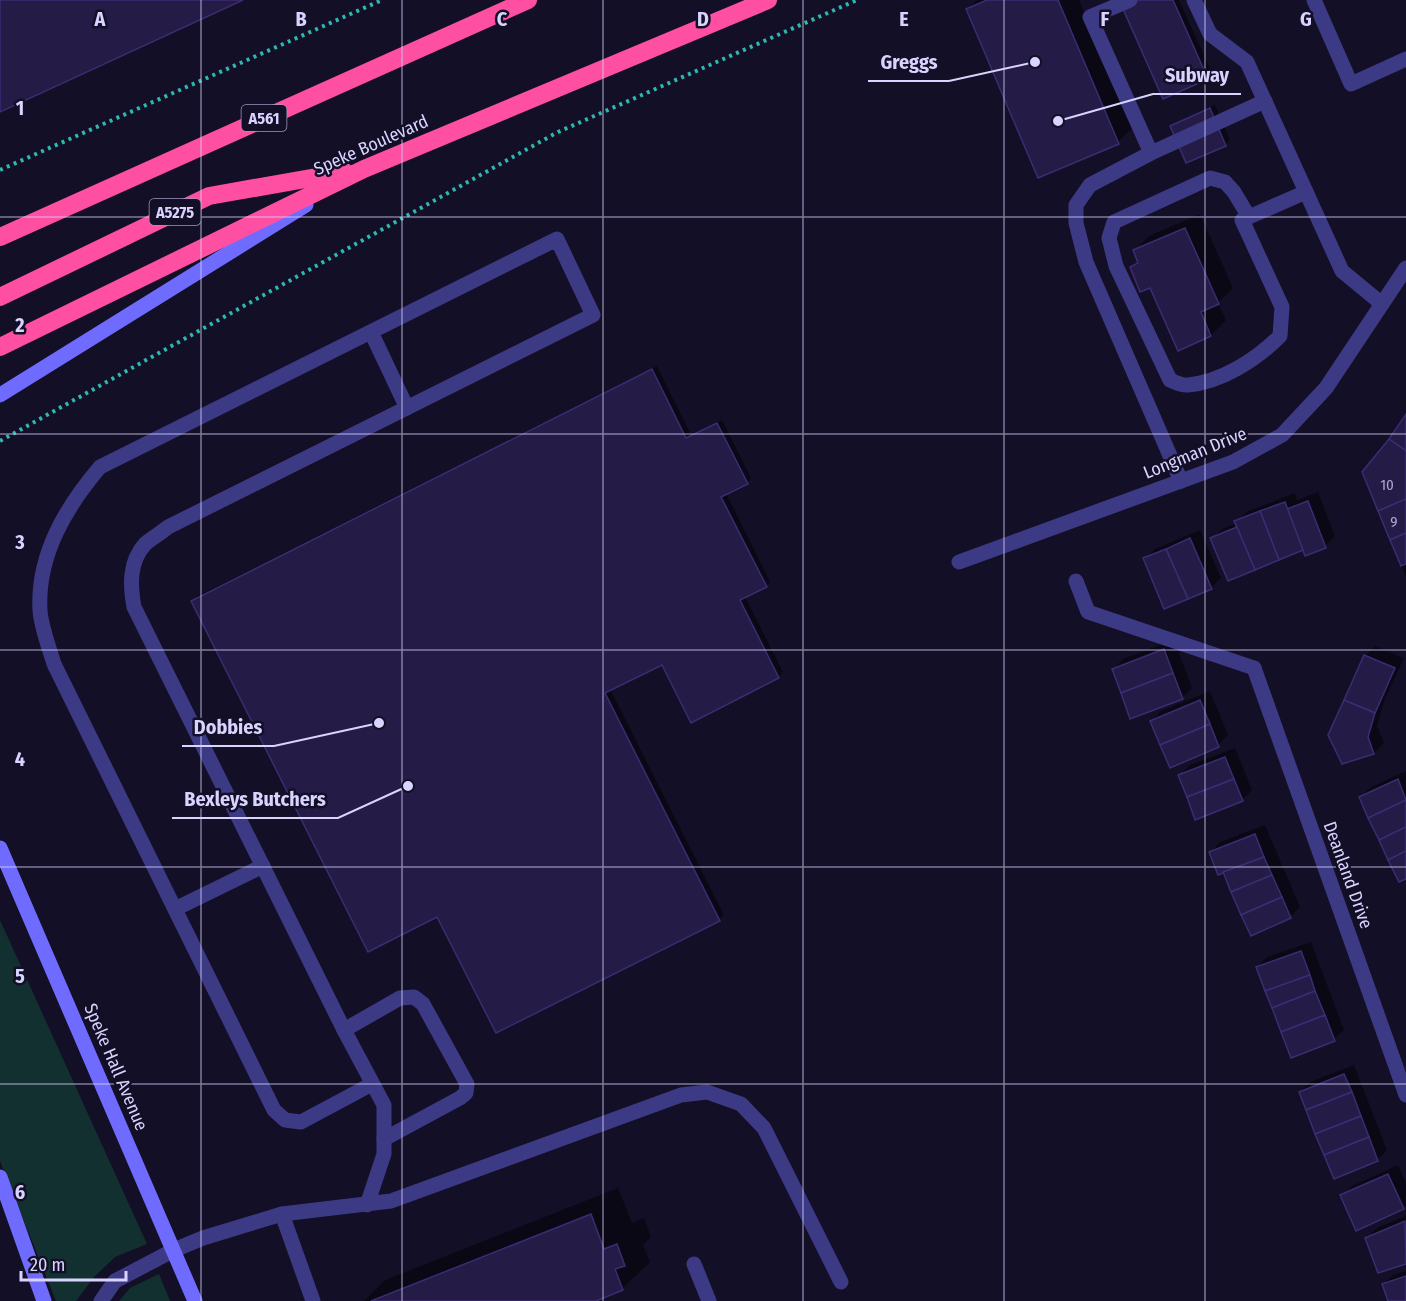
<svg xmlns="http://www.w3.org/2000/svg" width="1406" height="1301" font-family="'Fira Sans Condensed',sans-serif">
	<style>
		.green { fill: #12302f }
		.shadow { fill: #0007 }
		.building { fill: #241b47; stroke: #3b2d73; stroke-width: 1.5 }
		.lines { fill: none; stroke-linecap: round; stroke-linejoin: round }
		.path { stroke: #2fb8b0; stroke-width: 4; stroke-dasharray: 3 4.5; stroke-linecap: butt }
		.lane { stroke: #3d3a85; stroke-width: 15 }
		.street { stroke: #3d3a85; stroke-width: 15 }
		.secondary { stroke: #6f6bff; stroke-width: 15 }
		.highway { stroke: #ff4fa3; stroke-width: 18 }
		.grid { fill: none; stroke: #d9d4ff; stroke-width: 1.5; stroke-opacity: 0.55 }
		.labels { text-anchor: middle; stroke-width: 5; stroke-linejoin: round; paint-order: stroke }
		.number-label { font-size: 15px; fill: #aca6d1 }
		.shield { fill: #130f26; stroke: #9e99be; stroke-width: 1.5 }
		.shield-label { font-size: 16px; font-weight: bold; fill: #d9d4ff }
		.street-label { font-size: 18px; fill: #d9d4ff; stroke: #130f26 }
		.grid-label { font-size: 20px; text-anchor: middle; font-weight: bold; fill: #d9d4ff; stroke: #130f26; stroke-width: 5; stroke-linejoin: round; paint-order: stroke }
		.leader { fill: none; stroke: #d9d4ff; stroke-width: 2 }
		.callout-dot { fill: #d9d4ff; stroke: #130f26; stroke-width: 2 }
		.callout-label { font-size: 20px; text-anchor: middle; font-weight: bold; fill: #d9d4ff; stroke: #130f26; stroke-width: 5; stroke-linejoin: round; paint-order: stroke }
	</style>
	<rect width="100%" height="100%" fill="#130f26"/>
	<g class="green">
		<path d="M0 920 147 1244 115 1257 94 1277 76 1301H56L0 1161Z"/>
		<path d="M159 1274 170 1301H119L130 1288Z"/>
	</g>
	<g class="shadow">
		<path d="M977 0H1079L1133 127 1118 142 968 9Z"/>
		<path d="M1121 0H1179L1212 73 1207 78Z"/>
		<path d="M1215 105 1230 140 1226 144 1187 161 1172 127 1177 122Z"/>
		<path d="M1200 214 1233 288 1218 303 1226 320 1211 335 1131 268 1139 261 1134 251 1149 236Z"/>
		<path d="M657 366 691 435 722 420 751 478 747 483 726 493 770 582 766 586 745 597 783 672 778 677 662 663 610 689 724 915 719 920 438 915 193 601 198 596Z"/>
		<path d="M1406 415V577L1364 472Z"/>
		<path d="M1318 492 1335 536 1325 546 1304 548 1212 539 1222 529 1237 523 1246 512 1295 493 1297 500Z"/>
		<path d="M1200 530 1221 578 1211 588 1145 559 1155 549Z"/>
		<path d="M1174 640 1192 688 1182 698 1114 669 1123 659Z"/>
		<path d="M1375 646 1404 658 1384 701 1377 726 1384 743 1374 753 1329 735 1365 656Z"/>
		<path d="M1210 691 1228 735 1218 745 1170 766 1152 721 1161 711Z"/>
		<path d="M1235 748 1252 790 1242 800 1180 775 1190 765Z"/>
		<path d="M1406 771V877L1361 797 1371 787Z"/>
		<path d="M1265 825 1300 907 1290 917 1224 870 1211 852 1220 842Z"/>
		<path d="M1311 942 1344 1030 1334 1039 1257 967 1267 957Z"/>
		<path d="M1354 1065 1387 1150 1377 1160 1300 1092 1310 1082Z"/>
		<path d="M1398 1165 1406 1183V1205L1403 1208 1342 1196 1352 1186Z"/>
		<path d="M618 1188 632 1223 644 1218 651 1237 643 1245 650 1262 622 1289 592 1301H364L385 1280Z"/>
		<path d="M1406 1216V1262L1378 1271 1367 1238 1377 1228Z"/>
		<path d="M1406 1271V1301H1389L1383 1285 1393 1275Z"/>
	</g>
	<g class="building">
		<path d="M0 0H243L0 112Z"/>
		<path d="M987 0H1058L1119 144 1038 178 966 9Z"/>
		<path d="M1119 0H1173L1208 79 1163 99Z"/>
		<path d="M1210 108 1226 146 1186 163 1170 126Z"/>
		<path d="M1185 228 1219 304 1201 312 1211 336 1178 351 1150 288 1140 292 1130 267 1138 263 1133 250Z"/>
		<path d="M652 369 686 438 717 423 748 484 721 497 767 587 740 600 779 678 691 723 662 665 605 693 720 921 496 1033 437 917 368 952 191 601Z"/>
		<path d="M1406 414V451L1389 439Z"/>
		<path d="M1389 439 1406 451V499L1378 511 1362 472Z"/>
		<path d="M1406 499V533L1390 540 1378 511Z"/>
		<path d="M1308 501 1326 548 1305 556 1287 509Z"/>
		<path d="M1285 502 1303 550 1279 560 1260 511Z"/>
		<path d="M1260 511 1279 560 1255 570 1234 521Z"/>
		<path d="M1237 527 1255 570 1228 581 1210 538Z"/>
		<path d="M1406 533V564L1401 566 1390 540Z"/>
		<path d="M1190 538 1212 589 1188 599 1166 549Z"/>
		<path d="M1166 549 1188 599 1164 609 1143 558Z"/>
		<path d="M1164 649 1173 673 1121 693 1112 669Z"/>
		<path d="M1364 655 1395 668 1375 713 1344 700Z"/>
		<path d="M1173 673 1183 699 1130 719 1121 693Z"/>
		<path d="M1200 700 1210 724 1160 745 1150 721Z"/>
		<path d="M1344 700 1375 713 1368 737 1374 754 1342 764 1328 735Z"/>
		<path d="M1210 724 1219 747 1170 768 1160 745Z"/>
		<path d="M1225 757 1234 779 1187 797 1178 775Z"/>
		<path d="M1234 779 1243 801 1195 820 1187 797Z"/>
		<path d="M1398 779 1406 800 1368 818 1359 797Z"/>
		<path d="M1406 800V827L1379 840 1368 818Z"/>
		<path d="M1406 827V851L1388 860 1379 840Z"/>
		<path d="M1255 834 1264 857 1218 875 1209 852Z"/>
		<path d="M1406 851V879L1399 882 1388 860Z"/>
		<path d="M1264 857 1272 875 1231 892 1223 872Z"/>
		<path d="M1272 875 1282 897 1241 915 1231 892Z"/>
		<path d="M1282 897 1291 918 1251 936 1241 915Z"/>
		<path d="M1301 951 1310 975 1265 991 1256 967Z"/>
		<path d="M1310 975 1315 991 1272 1008 1265 991Z"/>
		<path d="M1315 991 1325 1015 1281 1032 1272 1008Z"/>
		<path d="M1325 1015 1335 1041 1291 1058 1281 1032Z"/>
		<path d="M1344 1074 1352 1092 1306 1110 1299 1092Z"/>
		<path d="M1352 1092 1361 1116 1315 1134 1306 1110Z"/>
		<path d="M1361 1116 1369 1137 1324 1155 1315 1134Z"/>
		<path d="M1369 1137 1378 1161 1334 1179 1324 1155Z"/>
		<path d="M1388 1174 1404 1209 1356 1231 1340 1195Z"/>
		<path d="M591 1214 604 1249 617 1244 625 1266 615 1269 623 1290 596 1301H371Z"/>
		<path d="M1405 1221 1406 1264 1378 1273 1365 1238Z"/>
		<path d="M1406 1276V1301H1388L1382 1284Z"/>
	</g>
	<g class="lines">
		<g class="path">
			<path d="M0 170 382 0"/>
			<path d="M0 441 558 132 857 0"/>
		</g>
		<g class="lane">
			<path d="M1130 0 1090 17 1151 153 1090 185 1076 205V223L1086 262 1181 481"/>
			<path d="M1194 0 1210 34 1247 62 1342 271 1382 304"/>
			<path d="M1314 0 1351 84 1406 59"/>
			<path d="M1151 153 1265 101"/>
			<path d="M1249 217 1234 192 1225 182 1210 178 1114 222 1109 238 1116 266 1170 380C1175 382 1182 386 1188 385 1221 382 1256 360 1280 336L1282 307 1242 220 1306 192"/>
			<path d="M371 332 407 408"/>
			<path d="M1076 581 1088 612 1254 668"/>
			<path d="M175 909 263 866"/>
			<path d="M344 1030 400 998 414 997 423 1004 467 1084 466 1093 460 1098 384 1139"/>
			<path d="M367 1205 384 1154V1105L344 1030 134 607C130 585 129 562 145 544 152 538 161 533 168 527L593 315 557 239 100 467C66 507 37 555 40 610 41 627 49 647 54 664L274 1110 285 1120 301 1122 372 1084"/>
			<path d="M282 1214 313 1301"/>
			<path d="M694 1264 709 1301"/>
			<path d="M101 1301 115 1281 174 1250 203 1238 282 1214 391 1201 681 1095 707 1092 741 1104 764 1128 841 1282"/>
		</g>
		<g class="street">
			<path d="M959 562 1233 462 1282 435 1326 388 1406 268"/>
			<path d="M1254 668 1406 1095"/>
		</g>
		<g class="secondary">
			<path d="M0 395 306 205"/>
			<path d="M0 848 195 1301"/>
			<path d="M0 1177 44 1301"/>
		</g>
		<g class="highway">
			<path d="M0 237 528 0"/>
			<path d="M0 297 209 196 345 172"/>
			<path d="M0 347 364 169 768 0"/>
		</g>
	</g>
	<path class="grid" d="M201 0V1301M402 0V1301M603 0V1301M803 0V1301M1004 0V1301M1205 0V1301M0 217H1406M0 434H1406M0 650H1406M0 867H1406M0 1084H1406"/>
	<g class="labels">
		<g class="number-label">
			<text x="1387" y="490">10</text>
			<text x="1394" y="527">9</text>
		</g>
		<g class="shield">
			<rect x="241.5" y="105" width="45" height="26" rx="4.5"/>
			<rect x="149.5" y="199" width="51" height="26" rx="4.5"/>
		</g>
		<g class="shield-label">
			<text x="264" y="124">A561</text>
			<text x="175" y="218">A5275</text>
		</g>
		<g class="street-label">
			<text transform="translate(371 145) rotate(-24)" y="6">Speke Boulevard</text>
			<text transform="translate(1195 453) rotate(-22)" y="6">Longman Drive</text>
			<text transform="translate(1348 875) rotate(70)" y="6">Deanland Drive</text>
			<text transform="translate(116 1067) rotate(67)" y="6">Speke Hall Avenue</text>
		</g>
	</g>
	<g class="grid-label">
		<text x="100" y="26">A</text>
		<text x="301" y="26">B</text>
		<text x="502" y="26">C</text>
		<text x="703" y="26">D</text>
		<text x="904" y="26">E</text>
		<text x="1105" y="26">F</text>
		<text x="1306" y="26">G</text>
		<text x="20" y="115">1</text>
		<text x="20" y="332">2</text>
		<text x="20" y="549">3</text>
		<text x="20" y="766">4</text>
		<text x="20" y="983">5</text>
		<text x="20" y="1199">6</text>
	</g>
	<path class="leader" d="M1035 62L949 81H868M1058 121L1153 94H1241M379 723L274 746H182M408 786L338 818H172"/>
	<g class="callout-dot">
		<circle cx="1035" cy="62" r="6"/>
		<circle cx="1058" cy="121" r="6"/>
		<circle cx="379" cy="723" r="6"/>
		<circle cx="408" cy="786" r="6"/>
	</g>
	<g class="callout-label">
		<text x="909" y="69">Greggs</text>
		<text x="1197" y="82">Subway</text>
		<text x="228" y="734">Dobbies</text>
		<text x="255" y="806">Bexleys Butchers</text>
	</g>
	<path d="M21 1271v9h105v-9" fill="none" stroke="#d9d4ff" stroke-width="3"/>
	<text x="30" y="1271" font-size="18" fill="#d9d4ff" stroke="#130f26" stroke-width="4.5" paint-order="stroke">20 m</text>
</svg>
